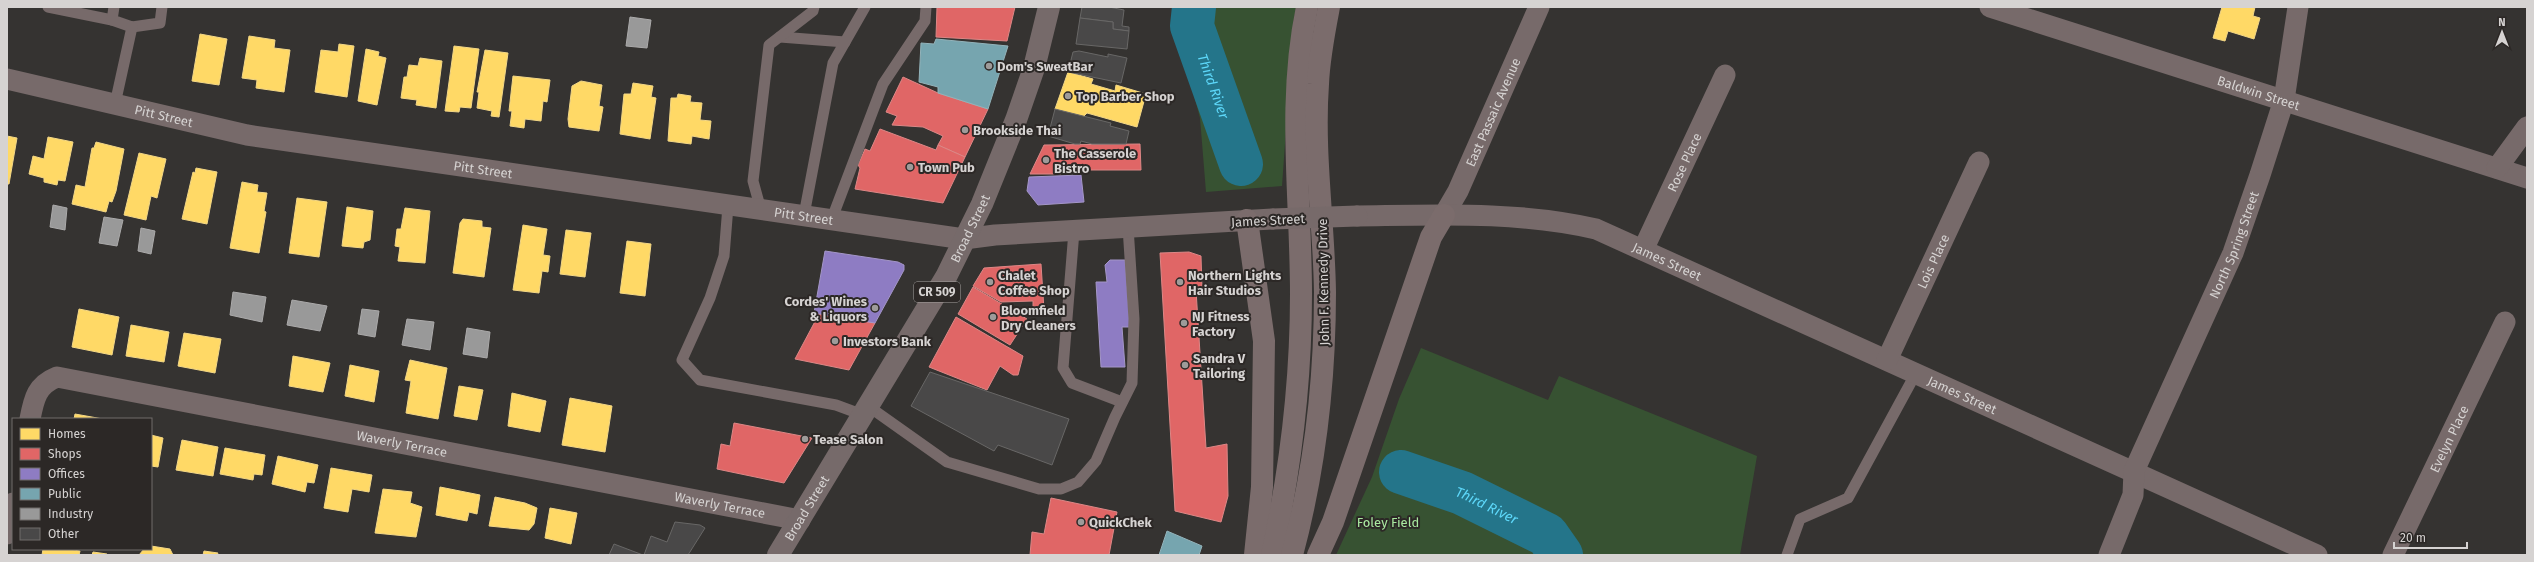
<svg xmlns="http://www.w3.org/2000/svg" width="2534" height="562" font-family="'Fira Sans',sans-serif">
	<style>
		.green { fill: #375232 }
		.homes { fill: #ffd966; stroke: #f3d786 }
		.shops { fill: #e06666; stroke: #dd8786 }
		.offices { fill: #8e7cc3; stroke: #a496c8 }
		.public { fill: #76a5af; stroke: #93b3ba }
		.industry { fill: #999; stroke: #abaaaa }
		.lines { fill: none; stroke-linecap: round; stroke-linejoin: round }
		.river { stroke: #24758a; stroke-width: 44 }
		.building { fill: #494848; stroke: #686766 }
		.lane { stroke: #776a6a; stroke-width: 11 }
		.street { stroke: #776a6a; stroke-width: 21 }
		.secondary { stroke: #7b6c6c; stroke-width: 22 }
		.primary { stroke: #766a6a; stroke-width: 22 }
		.street-bridge { stroke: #776a6a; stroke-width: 21 }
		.poi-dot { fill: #9e9b9a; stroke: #2c2826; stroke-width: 1.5 }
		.labels { text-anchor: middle; stroke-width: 4; stroke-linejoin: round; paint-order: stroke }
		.shield { fill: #2c2826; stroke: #a3a09e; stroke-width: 1 }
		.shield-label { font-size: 12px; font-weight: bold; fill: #d6d3d2 }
		.poi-label { font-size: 13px; font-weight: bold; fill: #d6d3d2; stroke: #2c2826; text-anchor: start }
		.street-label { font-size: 13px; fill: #d6d3d2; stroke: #2c2826 }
		.park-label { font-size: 13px; fill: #a9e9a0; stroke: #2c2826 }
		.water-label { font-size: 14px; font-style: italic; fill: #5dd7f9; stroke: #2c2826 }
	</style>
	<rect width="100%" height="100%" fill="#353331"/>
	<g class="green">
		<path d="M1175 7H1297L1294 17 1282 186 1206 192 1200 118 1173 16Z"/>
		<path d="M1421 348 1548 400 1559 376 1757 456 1740 555H1336L1372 477 1399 399Z"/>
	</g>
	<g class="homes">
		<path d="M2222 7H2255L2253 16 2260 18 2254 39 2228 31 2225 41 2213 38Z"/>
		<path d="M200 34 227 39 219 85 192 81Z"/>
		<path d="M249 36 275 40 274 48 290 50 284 92 256 88 257 80 242 78Z"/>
		<path d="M339 44 354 46 347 97 315 92 321 50 338 52Z"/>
		<path d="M454 46 479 49 471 108 460 107 459 112 445 111Z"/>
		<path d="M366 49 379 52 378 56 386 58 377 105 358 101Z"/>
		<path d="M485 50 508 53 499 117 491 116 492 111 477 108 479 92H477Z"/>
		<path d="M420 58 442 61 436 108 416 105 417 100 401 98 404 77H407L409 65 418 66Z"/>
		<path d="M1068 72 1093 79 1091 84 1115 91 1116 85 1146 94 1137 127 1087 113 1083 117 1055 109Z"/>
		<path d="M513 76 550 80 547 102 543 101 541 121 525 119 524 128 510 126 512 111H509Z"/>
		<path d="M581 81 602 85 599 106 603 107 599 131 569 127 568 119 572 86Z"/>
		<path d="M633 83 653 86 651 97 656 98 650 139 620 134 624 94H631Z"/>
		<path d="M678 94 691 96 690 102 702 103 700 120 711 121 709 139 692 136 691 144 668 141 671 98H677Z"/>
		<path d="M7 136 17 138 9 184H7Z"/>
		<path d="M48 137 73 142 65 181 58 180 57 185 44 182V178L29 174 33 156 44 159Z"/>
		<path d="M96 142 124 149 116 191 112 202 109 201 106 212 72 204 76 185 85 187 92 148H94Z"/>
		<path d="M139 153 166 159 157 198 151 196 146 220 124 215Z"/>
		<path d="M196 168 217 172 207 224 182 219 193 172 195 173Z"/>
		<path d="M242 182 258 185 257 192 267 193 264 211 266 212 259 253 230 248Z"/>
		<path d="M297 198 327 202 319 257 289 253Z"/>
		<path d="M347 207 373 211 370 240 364 242 363 248 342 246Z"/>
		<path d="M405 208 430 211 425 263 398 261 400 247 395 246 397 229H401Z"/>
		<path d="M463 219 482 221V227L491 228 484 277 453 273 460 223Z"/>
		<path d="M523 225 547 229 543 255 550 256 548 272 542 271 539 293 513 290Z"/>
		<path d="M566 230 591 233 585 277 560 274Z"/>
		<path d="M627 241 651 244 645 296 620 293Z"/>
		<path d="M79 309 119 317 112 355 72 347Z"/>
		<path d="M131 325 169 332 164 362 126 356Z"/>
		<path d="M184 333 221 339 215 373 178 366Z"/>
		<path d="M293 356 330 363 323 392 289 386Z"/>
		<path d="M410 360 447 368 438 419 406 413 411 381 405 380Z"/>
		<path d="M350 365 379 371 374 402 345 396Z"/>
		<path d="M459 386 483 390 477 420 454 416Z"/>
		<path d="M512 393 546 401 540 432 508 426Z"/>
		<path d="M570 398 612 406 605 452 562 445Z"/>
		<path d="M75 414 103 419H74Z"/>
		<path d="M151 435 163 438 158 467 151 466Z"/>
		<path d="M182 440 218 447 213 476 176 470Z"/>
		<path d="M225 448 265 455 262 475 254 474 253 480 220 474Z"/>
		<path d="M278 456 318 465 314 483 307 482 305 492 272 484Z"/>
		<path d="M331 468 372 475 369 492 352 489 348 512 324 508Z"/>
		<path d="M440 487 480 495 477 514 469 512 467 521 436 515Z"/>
		<path d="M383 489 412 492 410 503 422 507 416 537 375 533Z"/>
		<path d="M495 497 525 503 537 508 534 524 529 530 489 526Z"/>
		<path d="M550 508 577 513 571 544 545 538Z"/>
		<path d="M151 546 170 549 173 555H139L144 549H151Z"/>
		<path d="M43 549H66L80 551 79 555H42Z"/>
		<path d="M204 551 218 553 217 555H203Z"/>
		<path d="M93 552 107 554V555H92Z"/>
	</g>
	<g class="shops">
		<path d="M937 7H1015L1007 41 936 37Z"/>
		<path d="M903 77 938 93 988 109 965 157 938 145 943 136 923 127 892 125 897 116 886 112Z"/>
		<path d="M880 129 936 150 938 145 965 157 943 203 855 189 860 168 858 165 865 149 870 151Z"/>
		<path d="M1140 144 1141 170H1061V174H1030L1044 145Z"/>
		<path d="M1189 252 1201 256 1202 289 1196 290 1206 448 1227 444 1228 496 1221 522 1175 511 1160 253Z"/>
		<path d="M1041 264 1044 310 1033 311V301L1001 302 973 286 984 268Z"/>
		<path d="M973 287 1027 319 1010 345 958 314Z"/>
		<path d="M819 314 875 323 849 370 795 359Z"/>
		<path d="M956 317 1023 356 1018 375H1013L1000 366 987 390 929 367Z"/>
		<path d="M734 423 812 438 784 483 717 469 721 444 730 446Z"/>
		<path d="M1051 498 1117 512 1109 555H1030L1032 532 1044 534Z"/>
	</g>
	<g class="offices">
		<path d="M1081 175 1084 202 1038 205 1027 191 1029 177Z"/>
		<path d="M825 251 898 262 904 265V270L875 323 814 313Z"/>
		<path d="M1110 260H1125L1130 327H1122L1125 367H1101L1096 282H1107L1105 265Z"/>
	</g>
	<g class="public">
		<path d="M936 39 1008 46 988 109 938 93V87L919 82 921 43 934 44Z"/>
		<path d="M1167 531 1202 546 1199 555H1159Z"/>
	</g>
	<g class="industry">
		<path d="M630 17 651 20 647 48 626 46Z"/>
		<path d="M53 205 67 208 65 230 50 227Z"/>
		<path d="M104 217 123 220 117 246 99 243Z"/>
		<path d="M141 228 155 231 151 254 138 251Z"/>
		<path d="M233 292 266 297 262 322 230 315Z"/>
		<path d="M292 300 327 306 320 331 287 325Z"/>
		<path d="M362 309 379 311 375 337 358 334Z"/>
		<path d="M407 319 434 322 430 350 402 345Z"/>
		<path d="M467 328 490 332 487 358 463 354Z"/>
	</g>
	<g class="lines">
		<g class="river">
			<path id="s1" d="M1194 7 1192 26 1241 164"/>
			<path id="s2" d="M1401 472 1462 493 1547 535 1561 555"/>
		</g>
	</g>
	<g class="building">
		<path d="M1082 7H1109L1124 10 1122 26 1129 27V31L1113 29V22L1080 18Z"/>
		<path d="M1080 18 1113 22V29L1129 31 1127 49 1076 44Z"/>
		<path d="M1079 51 1108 57V54L1127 58 1121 83 1068 72 1073 52Z"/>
		<path d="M1055 109 1111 123 1110 126 1129 131 1126 144H1092L1081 141 1080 144H1075L1048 136Z"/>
		<path d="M930 372 1069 419 1052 465 998 445 994 451 911 406Z"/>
		<path d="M675 522 700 525 705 528 688 555H644L651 536 667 542Z"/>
		<path d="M614 544 643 555H609Z"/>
	</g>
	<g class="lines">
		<g class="lane">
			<path d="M48 7 112 20"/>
			<path d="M114 7 112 20 132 27 160 23 162 7"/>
			<path d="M780 37 845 42"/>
			<path d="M115 104 132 27"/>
			<path d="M728 206 724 256 710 298 682 360 700 380 836 405 863 415"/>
			<path d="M761 210 753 181 769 45 813 11 814 7"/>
			<path d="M804 215 833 63 865 7"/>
			<path d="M831 221 883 84 925 21 926 7"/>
			<path d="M1074 231 1063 368 1072 383 1122 402"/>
			<path d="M868 406 947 462 1039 489H1061L1078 482 1096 461 1115 417 1132 383 1134 319 1128 227"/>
			<path d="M1787 555 1800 519 1848 498 1916 373"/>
		</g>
		<g class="street">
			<path id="s3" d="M1990 7 2527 178"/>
			<path id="s4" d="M7 79 247 135 964 239 995 235 1273 219"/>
			<path d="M2497 168 2527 127"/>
			<path id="s5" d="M1444 215 1458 191 1539 7"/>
			<path id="s6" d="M1357 216C1436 215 1519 211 1596 229L2317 555"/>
			<path id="s7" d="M1643 250 1725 75"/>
			<path id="s8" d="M1887 360 1979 162"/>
			<path id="s9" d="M30 419C34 398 37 385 57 377L800 520"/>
			<path d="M7 534 13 503"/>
			<path id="s10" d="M2109 555 2133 495 2134 471 2233 253 2260 175 2284 100 2298 7"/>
			<path id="s11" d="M2393 555 2505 322"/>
		</g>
		<g class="secondary">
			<path d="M1247 220 1264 341 1262 487 1255 555"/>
			<path d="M1272 555C1291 467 1301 383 1301 294 1301 197 1287 103 1307 7"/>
			<path d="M1292 555C1315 469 1325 381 1325 292 1324 223 1313 153 1318 84 1319 58 1324 33 1329 7"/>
			<path d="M1318 555 1333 522 1431 237 1444 215"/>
		</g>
		<path class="primary" id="s12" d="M778 555 946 277 982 204 1016 120 1034 68 1049 7"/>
		<path class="street-bridge" d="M1273 219 1357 216"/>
	</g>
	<g class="poi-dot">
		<circle cx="989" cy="66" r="4"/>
		<circle cx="1068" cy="96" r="4"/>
		<circle cx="965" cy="130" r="4"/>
		<circle cx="1046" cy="160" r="4"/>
		<circle cx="910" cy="167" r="4"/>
		<circle cx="990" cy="282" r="4"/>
		<circle cx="1180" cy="282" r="4"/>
		<circle cx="875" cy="308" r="4"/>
		<circle cx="993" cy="317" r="4"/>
		<circle cx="1184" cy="323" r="4"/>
		<circle cx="835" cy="341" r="4"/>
		<circle cx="1185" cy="365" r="4"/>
		<circle cx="805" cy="439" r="4"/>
		<circle cx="1081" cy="522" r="4"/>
	</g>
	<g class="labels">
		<rect class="shield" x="914" y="282" width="46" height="20" rx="3"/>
		<g class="shield-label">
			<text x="937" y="296">CR 509</text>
		</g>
		<g class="poi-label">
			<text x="997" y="71">Dom's SweatBar</text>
			<text x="1076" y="101">Top Barber Shop</text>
			<text x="973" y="135">Brookside Thai</text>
			<text x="1054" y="158">The Casserole<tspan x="1054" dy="15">Bistro</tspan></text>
			<text x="918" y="172">Town Pub</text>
			<text x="998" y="280">Chalet<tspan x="998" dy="15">Coffee Shop</tspan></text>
			<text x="1188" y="280">Northern Lights<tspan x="1188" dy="15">Hair Studios</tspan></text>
			<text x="867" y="306" text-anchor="end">Cordes' Wines<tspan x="867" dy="15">&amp; Liquors</tspan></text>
			<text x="1001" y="315">Bloomfield<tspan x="1001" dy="15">Dry Cleaners</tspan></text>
			<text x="1192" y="321">NJ Fitness<tspan x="1192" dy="15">Factory</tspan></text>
			<text x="843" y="346">Investors Bank</text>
			<text x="1193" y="363">Sandra V<tspan x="1193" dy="15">Tailoring</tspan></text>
			<text x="813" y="444">Tease Salon</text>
			<text x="1089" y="527">QuickChek</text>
		</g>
		<g class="street-label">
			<text dy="5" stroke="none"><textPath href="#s3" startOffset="282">Baldwin Street</textPath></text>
			<text dy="5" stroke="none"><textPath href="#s5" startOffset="114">East Passaic Avenue</textPath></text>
			<text dy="5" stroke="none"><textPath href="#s4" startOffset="161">Pitt Street</textPath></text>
			<text dy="5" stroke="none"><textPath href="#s7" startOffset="97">Rose Place</textPath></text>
			<text dy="5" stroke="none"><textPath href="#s4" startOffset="485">Pitt Street</textPath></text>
			<text dy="5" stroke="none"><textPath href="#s4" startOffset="809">Pitt Street</textPath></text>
			<text transform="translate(1268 220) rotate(-3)" y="5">James Street</text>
			<text dy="5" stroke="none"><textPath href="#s12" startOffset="379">Broad Street</textPath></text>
			<text dy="5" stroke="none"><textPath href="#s10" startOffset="336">North Spring Street</textPath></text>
			<text dy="5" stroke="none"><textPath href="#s6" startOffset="318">James Street</textPath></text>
			<text dy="5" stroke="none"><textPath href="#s8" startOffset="109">Lois Place</textPath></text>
			<text transform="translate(1323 282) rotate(-91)" y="5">John F. Kennedy Drive</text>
			<text dy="5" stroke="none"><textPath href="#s6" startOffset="642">James Street</textPath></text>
			<text dy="5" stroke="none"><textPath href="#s11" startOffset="129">Evelyn Place</textPath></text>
			<text dy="5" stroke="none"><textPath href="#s9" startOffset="404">Waverly Terrace</textPath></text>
			<text dy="5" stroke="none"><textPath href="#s9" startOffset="728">Waverly Terrace</textPath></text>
			<text dy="5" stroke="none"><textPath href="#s12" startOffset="55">Broad Street</textPath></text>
		</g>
		<g class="park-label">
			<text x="1388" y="527">Foley Field</text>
		</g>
		<g class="water-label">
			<text dy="5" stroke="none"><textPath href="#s1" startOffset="83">Third River</textPath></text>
			<text dy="5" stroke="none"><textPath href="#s2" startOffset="92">Third River</textPath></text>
		</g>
	</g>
	<rect width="2534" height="562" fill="none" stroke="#d6d3d2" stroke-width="16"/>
	<rect x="12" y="418" width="140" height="132" fill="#2c2826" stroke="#706c6b"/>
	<rect x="20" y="428" width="20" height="12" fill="#ffd966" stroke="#706c6b"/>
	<text x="48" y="438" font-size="12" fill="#d6d3d2">Homes</text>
	<rect x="20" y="448" width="20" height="12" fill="#e06666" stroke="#706c6b"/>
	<text x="48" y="458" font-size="12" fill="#d6d3d2">Shops</text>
	<rect x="20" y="468" width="20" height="12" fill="#8e7cc3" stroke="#706c6b"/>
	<text x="48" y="478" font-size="12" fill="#d6d3d2">Offices</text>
	<rect x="20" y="488" width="20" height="12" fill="#76a5af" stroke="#706c6b"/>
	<text x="48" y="498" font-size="12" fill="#d6d3d2">Public</text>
	<rect x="20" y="508" width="20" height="12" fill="#999999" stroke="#706c6b"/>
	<text x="48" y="518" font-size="12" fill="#d6d3d2">Industry</text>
	<rect x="20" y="528" width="20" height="12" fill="#494848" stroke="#706c6b"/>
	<text x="48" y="538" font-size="12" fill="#d6d3d2">Other</text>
	<g transform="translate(2502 32)" stroke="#2c2826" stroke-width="3" paint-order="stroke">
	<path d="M0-3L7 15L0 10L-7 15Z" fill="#d6d3d2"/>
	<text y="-6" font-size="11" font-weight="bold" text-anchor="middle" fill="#d6d3d2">N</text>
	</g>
	<path d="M2394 542v6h73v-6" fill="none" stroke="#d6d3d2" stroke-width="2"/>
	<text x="2400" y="542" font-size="12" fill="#d6d3d2" stroke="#2c2826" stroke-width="3" paint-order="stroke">20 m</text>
</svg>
